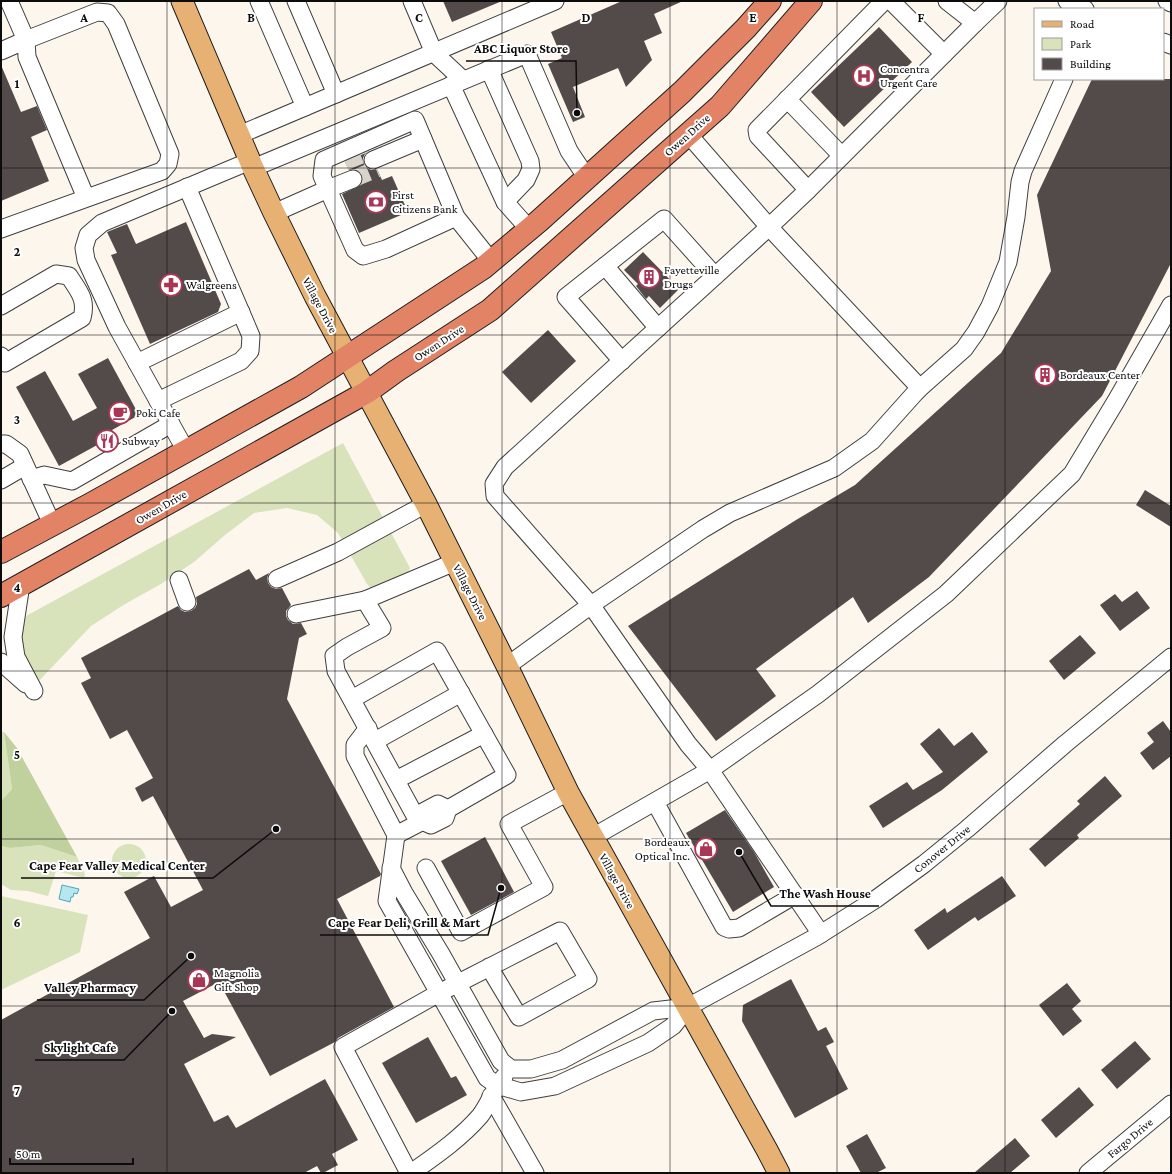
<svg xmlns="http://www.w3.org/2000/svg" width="1172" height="1174" font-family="'Crimson Pro',serif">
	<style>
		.green { fill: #d9e3bb }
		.forest { fill: #c0d19d }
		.water { fill: #b8e6ee; stroke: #48a8bb }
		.building { fill: #534b4a }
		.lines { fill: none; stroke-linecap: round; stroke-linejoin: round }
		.minor-tunnel { stroke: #d9d3cb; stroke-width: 17; stroke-dasharray: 17 8; stroke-linecap: butt }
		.minor-casing { stroke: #3f3f3f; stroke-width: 19 }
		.major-casing { stroke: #1d1d1d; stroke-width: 23 }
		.highway-casing { stroke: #1d1d1d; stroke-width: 24 }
		.minor { stroke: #fff; stroke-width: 17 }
		.major { stroke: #e7b173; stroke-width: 21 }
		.highway { stroke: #e28366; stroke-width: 22 }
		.grid { fill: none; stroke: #0c0c0c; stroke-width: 1; stroke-opacity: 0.55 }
		.labels { text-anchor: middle; stroke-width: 4; stroke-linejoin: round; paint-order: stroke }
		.poi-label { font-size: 12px; fill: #0c0c0c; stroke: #fff; text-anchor: start }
		.street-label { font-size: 12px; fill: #0c0c0c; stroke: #fff }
		.grid-label { font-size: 13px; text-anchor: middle; font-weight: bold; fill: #0c0c0c; stroke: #fff; stroke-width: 4; stroke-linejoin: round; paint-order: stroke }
		.leader { fill: none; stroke: #0c0c0c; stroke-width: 1.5 }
		.callout-dot { fill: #0c0c0c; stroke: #fff; stroke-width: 1.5 }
		.callout-label { font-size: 13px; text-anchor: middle; font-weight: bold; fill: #0c0c0c; stroke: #fff; stroke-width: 4; stroke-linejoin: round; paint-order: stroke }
	</style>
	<rect width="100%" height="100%" fill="#fdf6ed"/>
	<g class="green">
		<path d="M343 443 410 568 406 576 374 591 367 584 338 533 317 515 287 508 254 513 225 535 194 562 161 584 125 604 91 626 37 683 22 653 21 636 26 616Z"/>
		<path d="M1 732H4L12 789 1 801Z"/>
		<circle cx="129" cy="861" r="17"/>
		<path d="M41 845 77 857 85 874 84 878 56 871 48 896 28 891 11 890 1 884V846L10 848Z"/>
		<path d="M1 896 88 915 80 952 1 990Z"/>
	</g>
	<path class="forest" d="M4 732 17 748 77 857 41 845 10 848 1 846V801L12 789Z"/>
	<path class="water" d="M62 885 79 889 77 894 74 893 73 897H71L70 902 59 899Z"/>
	<g class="building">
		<path d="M443 1H502L452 22Z"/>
		<path d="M622 1H683L654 14 662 33 644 41 652 60 626 87 618 68 573 87 585 117 573 122 548 64 562 58 551 32Z"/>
		<path d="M879 27 912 62 844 127 811 92Z"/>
		<path d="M1 65 21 112 37 106 47 130 31 137 49 181 1 201Z"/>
		<path d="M1092 79H1171V263L1102 396 929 577 868 623 853 597 756 669 776 696 716 741 628 626 796 520 855 485 1001 353 1051 271 1037 195Z"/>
		<path d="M368 152 365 154 363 158 364 164 367 168 371 170 377 169 382 180 392 176 408 212 359 233 342 194 361 185 363 181 362 176 359 171 354 169 349 170 345 162Z"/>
		<path d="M186 222 221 304 218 312 150 344 111 255 117 253 107 232 127 224 136 244Z"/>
		<path d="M643 252 679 289 660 308 649 296 646 299 636 286 638 284 624 270Z"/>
		<path d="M548 330 576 361 531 403 502 372Z"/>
		<path d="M108 358 139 415 112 430 119 443 103 452 99 444 59 466 16 387 45 371 73 421 97 408 78 374Z"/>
		<path d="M1145 490 1171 506V527L1136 505Z"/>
		<path d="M249 569 256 580 269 573 267 578 268 583 271 587 276 589 282 588 291 605 286 611V616L288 620 293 624 301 623 307 634 299 638 287 699 381 874 380 876 337 899 394 1007 338 1038 335 1042 270 1076 219 982 183 1001 204 1038 212 1034 236 1037 184 1064 214 1122 228 1115 236 1128 325 1079 358 1140 332 1154 338 1165 323 1173H321L317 1166 304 1173H1V1020L150 938 124 892 154 876 171 907 203 890 153 796 142 802 135 788 153 778 127 730 110 739 81 683 91 678 81 658 178 606 181 610 185 612 191 611 195 608 197 604 196 597Z"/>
		<path d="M1137 591 1150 608 1120 631 1100 605 1115 594 1122 602Z"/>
		<path d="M1080 635 1096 653 1064 680 1049 661Z"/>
		<path d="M1163 721 1171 732V756L1153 770 1140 753 1154 742 1147 733Z"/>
		<path d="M939 728 954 746 972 732 988 752 942 790 883 828 869 806 907 782 913 790 943 772 920 744Z"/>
		<path d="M1105 776 1122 796 1077 835 1079 838 1045 867 1029 849 1080 804 1077 801Z"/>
		<path d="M725 810 754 852 774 887 733 912 686 833Z"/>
		<path d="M485 837 514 892 471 915 441 861Z"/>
		<path d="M1002 876 1016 896 978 921 975 917 928 950 914 930 945 908 947 913Z"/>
		<path d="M791 979 818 1031 826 1027 834 1042 826 1046 848 1089 795 1118 742 1021 743 1005Z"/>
		<path d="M1067 983 1081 1001 1072 1009 1082 1021 1063 1036 1039 1005Z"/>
		<path d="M428 1037 451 1078 456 1076 467 1095 416 1123 382 1063Z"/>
		<path d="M1135 1041 1151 1059 1117 1089 1101 1070Z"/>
		<path d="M1079 1087 1094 1105 1056 1138 1041 1120Z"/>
		<path d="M867 1134 886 1168 876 1173H861L846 1146Z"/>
		<path d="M1015 1138 1030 1156 1010 1173H974Z"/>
	</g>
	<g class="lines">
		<g class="minor-tunnel">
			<path d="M345 162 369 152"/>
			<path d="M353 179 377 169"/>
		</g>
		<g class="minor-casing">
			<g id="minor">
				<path d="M259 1 305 107"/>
				<path d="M296 1 336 94"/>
				<path d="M412 1 434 53 463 80"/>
				<path d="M891 1 944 54"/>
				<path d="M947 1 975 23 998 1"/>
				<path d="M1067 1 1085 9"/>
				<path d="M1167 1 1171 3"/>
				<path d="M1163 42 1171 45"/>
				<path d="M1 51 26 40 27 57 86 198"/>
				<path d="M489 69 530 161 531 169 526 180 505 202"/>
				<path d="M451 85 505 202 529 229"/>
				<path d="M787 99 842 156"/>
				<path d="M688 134 769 227 808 190 758 136 757 130 884 1"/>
				<path d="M239 135 555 1"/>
				<path d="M373 160 423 139"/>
				<path d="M253 168 527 54 569 151 587 178"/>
				<path d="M808 190 975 23"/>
				<path d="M274 213 328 189 353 179"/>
				<path d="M456 217 386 249 363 256 355 250 322 176 324 160 415 120 456 217 491 261"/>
				<path d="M1 229 162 171 168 164 170 154 116 24 108 13 97 12 26 40 9 1"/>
				<path d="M605 266 658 328"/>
				<path d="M1 306 56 274 69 276C79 292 87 299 82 318L5 363 1 356"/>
				<path d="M622 361 566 297 664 219 715 276"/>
				<path d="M137 363 241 312"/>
				<path d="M920 388 769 227 505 467 494 484 495 496 591 605 703 529 730 513 834 468 872 441 915 393 920 388 964 349 976 332 990 306 1008 262 1016 217 1020 182 1023 171 1064 79"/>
				<path d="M158 401 241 361 250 351 251 336 187 187"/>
				<path d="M1 444H6L20 454 52 524"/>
				<path d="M186 451 117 327 86 260 84 248 88 235 102 223 250 161"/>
				<path d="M31 479 44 475 72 481 171 424"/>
				<path d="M1 480 25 466"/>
				<path d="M277 579 338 552 426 504"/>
				<path d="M179 580 187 602"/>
				<path d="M21 584 13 637 16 657 34 691"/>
				<path d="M365 600 382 628 347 647 334 656 336 671 419 823 396 835"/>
				<path d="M296 614 365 600 455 562"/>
				<path d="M1 662 26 684"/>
				<path d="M507 666 591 605 688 744 710 770 593 837"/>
				<path d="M352 699 437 651 507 775 448 809 445 818 431 825 422 821"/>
				<path d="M368 728 355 745V756L396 835 387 901 487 1078 497 1085 521 1092 555 1086 648 1043 673 1026 688 1007"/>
				<path d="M375 741 461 693"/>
				<path d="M396 780 484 734"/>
				<path d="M655 802 724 927 729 929 739 928 795 895"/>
				<path d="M422 821 423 812 438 804 448 809"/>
				<path d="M391 868 404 893 441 954 501 1061 511 1069H531L562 1060 653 1011 688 1007 816 937 876 899 924 864 967 829 1065 744 1171 657"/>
				<path d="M426 868 461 932 544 887 509 824 568 792"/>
				<path d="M821 934 710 770 818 694 946 594 1072 474 1116 401 1171 305"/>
				<path d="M491 1096 535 1173"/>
				<path d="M409 1173 343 1047 439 993 560 931 588 979 519 1017 489 967"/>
				<path d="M411 1173C435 1156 460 1139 480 1116 489 1104 494 1089 504 1077"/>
				<path d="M1088 1173 1171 1104"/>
			</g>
		</g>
		<g class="major-casing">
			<path id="major" d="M182 1 253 168 274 213 315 296 426 504 507 666 568 792 767 1150 779 1173"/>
		</g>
		<g class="highway-casing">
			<g id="highway">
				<path d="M1 552 91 504 301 387 483 268 539 221 682 92 746 28 770 1"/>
				<path d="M1 596 367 392 396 371 490 310 720 106 811 1"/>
			</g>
		</g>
		<use href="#minor" class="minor"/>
		<use href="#major" class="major"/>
		<use href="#highway" class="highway"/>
	</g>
	<path class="grid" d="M167 1V1173M335 1V1173M502 1V1173M670 1V1173M837 1V1173M1005 1V1173M1 168H1171M1 335H1171M1 503H1171M1 671H1171M1 839H1171M1 1006H1171"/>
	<defs>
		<g id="hospital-ring" transform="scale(1.15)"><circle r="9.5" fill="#fff" stroke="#aa3656" stroke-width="1.5"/><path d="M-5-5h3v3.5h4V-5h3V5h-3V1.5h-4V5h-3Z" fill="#aa3656"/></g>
		<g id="bank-ring" transform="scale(1.15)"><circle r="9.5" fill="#fff" stroke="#aa3656" stroke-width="1.5"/><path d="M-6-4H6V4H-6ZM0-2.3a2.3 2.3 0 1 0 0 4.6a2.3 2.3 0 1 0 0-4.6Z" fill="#aa3656"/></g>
		<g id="building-ring" transform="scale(1.15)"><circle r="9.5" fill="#fff" stroke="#aa3656" stroke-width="1.5"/><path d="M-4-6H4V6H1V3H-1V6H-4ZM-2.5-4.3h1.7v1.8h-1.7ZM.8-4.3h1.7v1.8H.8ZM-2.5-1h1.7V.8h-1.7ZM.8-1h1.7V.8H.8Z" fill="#aa3656"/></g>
		<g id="pharmacy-ring" transform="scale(1.15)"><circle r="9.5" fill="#fff" stroke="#aa3656" stroke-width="1.5"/><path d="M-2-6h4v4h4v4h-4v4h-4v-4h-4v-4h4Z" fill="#aa3656"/></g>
		<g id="cafe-ring" transform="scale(1.15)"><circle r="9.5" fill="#fff" stroke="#aa3656" stroke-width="1.5"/><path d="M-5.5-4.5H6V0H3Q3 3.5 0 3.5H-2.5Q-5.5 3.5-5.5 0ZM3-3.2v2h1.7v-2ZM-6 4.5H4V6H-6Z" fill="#aa3656"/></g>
		<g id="restaurant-ring" transform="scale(1.15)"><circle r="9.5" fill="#fff" stroke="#aa3656" stroke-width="1.5"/><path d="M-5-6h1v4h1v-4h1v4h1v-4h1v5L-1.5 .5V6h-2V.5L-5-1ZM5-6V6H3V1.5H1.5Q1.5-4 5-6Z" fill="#aa3656"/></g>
		<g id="shop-ring" transform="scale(1.15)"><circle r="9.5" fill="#fff" stroke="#aa3656" stroke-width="1.5"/><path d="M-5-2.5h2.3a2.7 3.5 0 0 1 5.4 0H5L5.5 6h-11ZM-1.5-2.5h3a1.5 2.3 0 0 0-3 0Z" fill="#aa3656"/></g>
	</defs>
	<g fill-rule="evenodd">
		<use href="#hospital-ring" x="864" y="76"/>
		<use href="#bank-ring" x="376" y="202"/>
		<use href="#building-ring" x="649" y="277"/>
		<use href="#pharmacy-ring" x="171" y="285"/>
		<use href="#building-ring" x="1045" y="375"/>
		<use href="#cafe-ring" x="120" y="413"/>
		<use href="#restaurant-ring" x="107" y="441"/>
		<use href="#shop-ring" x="706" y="849"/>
		<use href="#shop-ring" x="199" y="980"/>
	</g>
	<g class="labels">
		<g class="poi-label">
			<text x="880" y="73">Concentra<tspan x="880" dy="14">Urgent Care</tspan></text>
			<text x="392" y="199">First<tspan x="392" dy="14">Citizens Bank</tspan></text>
			<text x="664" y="274">Fayetteville<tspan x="664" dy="14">Drugs</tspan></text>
			<text x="186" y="289">Walgreens</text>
			<text x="1060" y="379">Bordeaux Center</text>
			<text x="136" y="417">Poki Cafe</text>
			<text x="122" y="445">Subway</text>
			<text x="690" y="846" text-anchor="end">Bordeaux<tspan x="690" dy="14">Optical Inc.</tspan></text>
			<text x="214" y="977">Magnolia<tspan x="214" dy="14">Gift Shop</tspan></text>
		</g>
		<g class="street-label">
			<text transform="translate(687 135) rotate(-42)" y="4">Owen Drive</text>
			<text transform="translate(320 305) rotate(62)" y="4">Village Drive</text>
			<text transform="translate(439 343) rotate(-33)" y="4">Owen Drive</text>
			<text transform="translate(161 507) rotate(-30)" y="4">Owen Drive</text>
			<text transform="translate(470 592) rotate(63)" y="4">Village Drive</text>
			<text transform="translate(942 849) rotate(-39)" y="4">Conover Drive</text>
			<text transform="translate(617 881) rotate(61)" y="4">Village Drive</text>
			<text transform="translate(1130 1138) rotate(-40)" y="4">Fargo Drive</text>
		</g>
	</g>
	<g class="grid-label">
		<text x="84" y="22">A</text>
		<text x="251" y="22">B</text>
		<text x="419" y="22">C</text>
		<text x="586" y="22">D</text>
		<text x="753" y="22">E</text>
		<text x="921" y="22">F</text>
		<text x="17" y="88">1</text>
		<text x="17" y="256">2</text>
		<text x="17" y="424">3</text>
		<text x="17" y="592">4</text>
		<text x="17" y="759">5</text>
		<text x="17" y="927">6</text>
		<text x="17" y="1095">7</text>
	</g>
	<path class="leader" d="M577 113L576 61H466M276 829L213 878H21M739 852L771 906H879M501 888L488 935H320M191 956L144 1000H37M172 1011L124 1060H35"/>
	<g class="callout-dot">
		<circle cx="577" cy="113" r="4"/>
		<circle cx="276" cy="829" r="4"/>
		<circle cx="739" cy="852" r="4"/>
		<circle cx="501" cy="888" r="4"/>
		<circle cx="191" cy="956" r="4"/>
		<circle cx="172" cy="1011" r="4"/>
	</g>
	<g class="callout-label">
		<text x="521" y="53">ABC Liquor Store</text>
		<text x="117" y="870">Cape Fear Valley Medical Center</text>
		<text x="825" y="898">The Wash House</text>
		<text x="404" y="927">Cape Fear Deli, Grill &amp; Mart</text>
		<text x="90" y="992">Valley Pharmacy</text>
		<text x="80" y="1052">Skylight Cafe</text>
	</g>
	<rect width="1172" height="1174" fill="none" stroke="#0c0c0c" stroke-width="4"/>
	<rect x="1034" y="8" width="130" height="72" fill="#ffffff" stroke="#9e9e9e"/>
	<rect x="1042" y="21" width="20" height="6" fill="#e7b173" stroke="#9e9e9e"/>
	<text x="1070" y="28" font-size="12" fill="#0c0c0c">Road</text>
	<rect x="1042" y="38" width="20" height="12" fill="#d9e3bb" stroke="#9e9e9e"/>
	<text x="1070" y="48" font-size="12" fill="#0c0c0c">Park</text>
	<rect x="1042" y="58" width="20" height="12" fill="#534b4a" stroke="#9e9e9e"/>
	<text x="1070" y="68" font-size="12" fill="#0c0c0c">Building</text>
	<path d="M10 1158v6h123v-6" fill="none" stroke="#0c0c0c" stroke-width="2"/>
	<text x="16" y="1158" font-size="12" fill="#0c0c0c" stroke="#ffffff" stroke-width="3" paint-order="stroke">50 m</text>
</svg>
